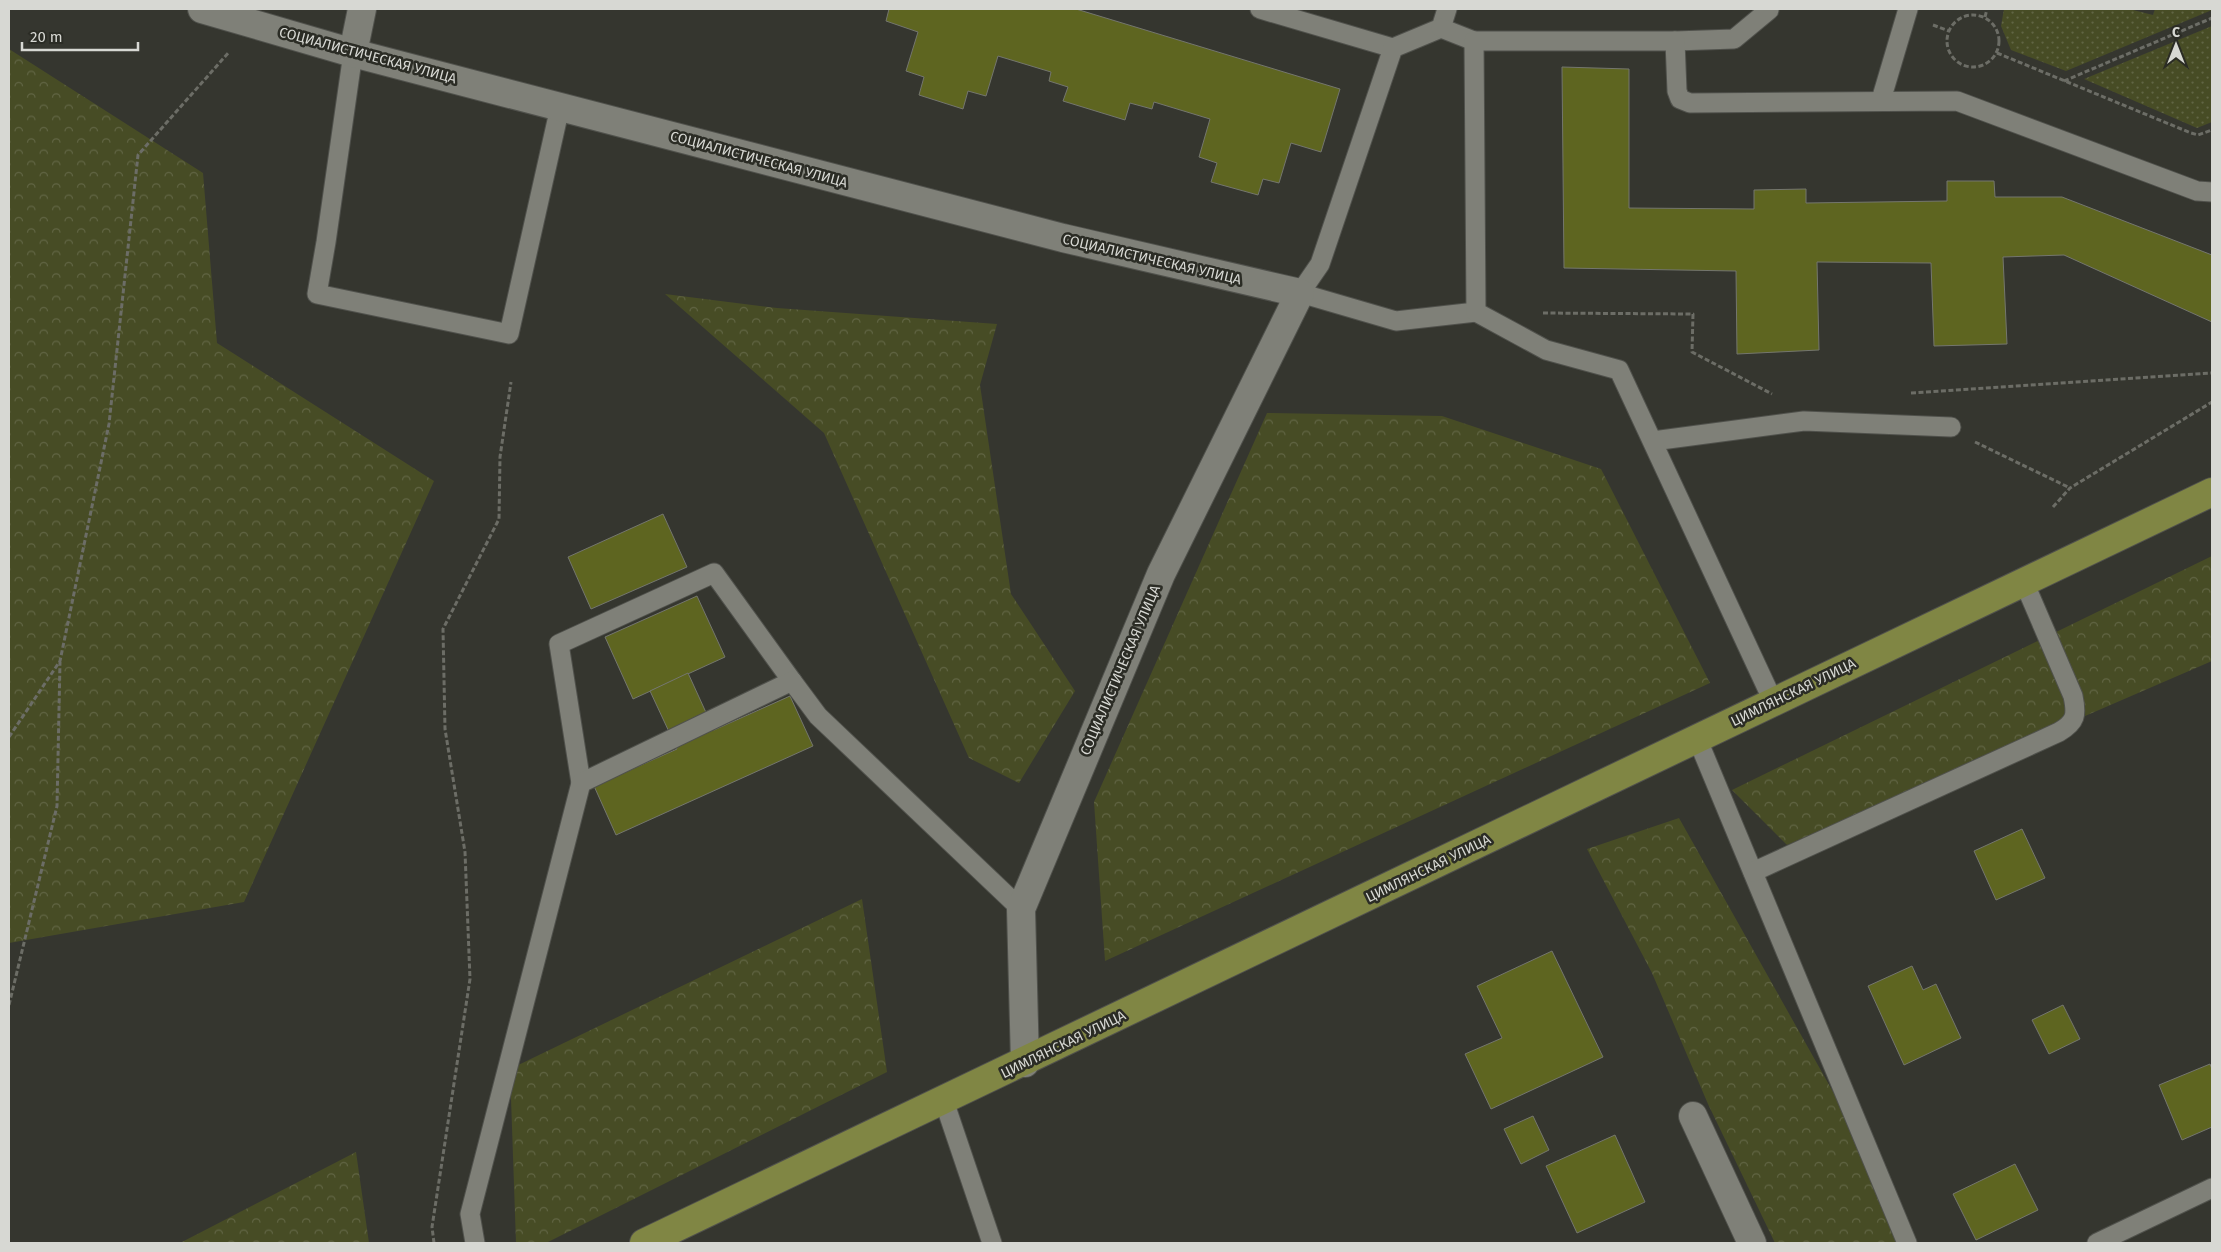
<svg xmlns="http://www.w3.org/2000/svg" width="2221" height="1252" font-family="'Fira Sans',sans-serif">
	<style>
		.forest { fill: url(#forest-crowns) }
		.park { fill: url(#park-dots) }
		.building { fill: #5e6520; stroke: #74766e }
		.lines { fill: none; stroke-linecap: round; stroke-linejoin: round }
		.service-casing { stroke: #50514c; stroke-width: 21 }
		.minor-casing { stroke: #50514c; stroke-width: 30 }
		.tertiary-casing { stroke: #50514c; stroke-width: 30 }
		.primary-casing { stroke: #50514c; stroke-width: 30 }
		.path { stroke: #6c6d66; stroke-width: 3; stroke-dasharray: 5 2.5; stroke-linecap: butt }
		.service { stroke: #7f8078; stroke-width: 19 }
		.minor { stroke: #7f8078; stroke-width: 28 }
		.tertiary { stroke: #7f8078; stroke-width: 28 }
		.primary { stroke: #808644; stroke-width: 28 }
		.labels { text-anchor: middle; stroke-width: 5; stroke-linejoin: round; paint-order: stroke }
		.street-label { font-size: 14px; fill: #d7d8d3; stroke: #2b2c25 }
	</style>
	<defs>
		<pattern id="forest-crowns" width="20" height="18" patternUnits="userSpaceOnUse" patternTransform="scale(1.25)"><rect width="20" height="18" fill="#474c25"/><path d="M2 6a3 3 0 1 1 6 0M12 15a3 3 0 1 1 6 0" fill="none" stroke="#616544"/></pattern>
		<pattern id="park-dots" width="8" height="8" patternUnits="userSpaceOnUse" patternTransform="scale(1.25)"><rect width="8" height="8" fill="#474c25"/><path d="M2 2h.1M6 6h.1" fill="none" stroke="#616544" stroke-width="1.8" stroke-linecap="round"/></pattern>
	</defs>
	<rect width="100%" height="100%" fill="#35362f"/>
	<g class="forest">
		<path d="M9 49 203 173 217 343 434 481 244 902 9 943Z"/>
		<path d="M665 294 777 308 997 324 980 385 1011 594 1075 691 1019 783 969 758 824 433Z"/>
		<path d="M1267 413 1442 416 1601 469 1710 683 1105 961 1094 802Z"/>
		<path d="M2212 556V661L1787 845 1732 790Z"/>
		<path d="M1679 818 1918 1243H1775L1708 1104 1652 973 1587 849Z"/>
		<path d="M862 899 887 1072 546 1243H516L510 1069Z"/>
		<path d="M356 1152 369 1243H180Z"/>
	</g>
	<g class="park">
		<path d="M2004 9H2129L2153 15 2155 9 2212 10 2066 71 2011 50 2001 26Z"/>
		<path d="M2212 26V122L2197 128 2084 79Z"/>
	</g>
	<g class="building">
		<path d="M889 9H1076L1340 89 1321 152 1291 143 1279 183 1263 179 1258 195 1211 182 1217 163 1199 157 1210 119 1154 102 1152 109 1130 103 1125 120 1063 101 1068 87 1049 81 1051 72 998 56 986 96 968 91 963 109 919 95 924 77 906 71 918 32 886 21Z"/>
		<path d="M1562 67 1629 69V208L1754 209V190L1806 189V203L1947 201V181H1994L1995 197H2062L2212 255V322L2064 255 2003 257 2007 344 1934 346 1931 263 1817 262 1819 350 1737 354 1736 271 1564 268Z"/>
		<path d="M663 514 687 567 591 609 568 557Z"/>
		<path d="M697 596 725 657 633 699 605 637Z"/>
		<path d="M688 673 714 730 790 696 813 746 616 835 594 786 677 749 650 691Z"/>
		<path d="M2022 829 2045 878 1996 900 1974 851Z"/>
		<path d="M1552 951 1603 1057 1491 1109 1465 1054 1502 1038 1477 986Z"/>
		<path d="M1912 966 1923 990 1936 984 1961 1038 1904 1065 1868 986Z"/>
		<path d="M2063 1005 2080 1039 2049 1054 2032 1020Z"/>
		<path d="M2210 1064 2212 1069V1127L2182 1140 2159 1085Z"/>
		<path d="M1533 1116 1549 1150 1521 1164 1504 1129Z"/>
		<path d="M1615 1135 1645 1202 1577 1233 1546 1166Z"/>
		<path d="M2015 1164 2038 1210 1976 1240 1953 1194Z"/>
	</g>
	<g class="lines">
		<g class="service-casing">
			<g id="service">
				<path d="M1260 9 1393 48"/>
				<path d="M1447 9 1441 28 1393 48 1320 264 1300 293 1396 321 1476 312"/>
				<path d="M1441 28 1474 41"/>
				<path d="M1675 41 1734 39 1769 10"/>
				<path d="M353 53 326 242 317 294 509 334 560 107"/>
				<path d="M1881 100 1908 9"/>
				<path d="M1653 441 1804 421 1951 427"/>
				<path d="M1773 701 1619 370 1546 350 1476 312 1474 41H1675L1677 91 1680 99 1690 103 1957 101 2197 191 2212 192"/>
				<path d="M1697 738 1907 1243"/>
				<path d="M581 783 559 644 714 573 792 681"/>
				<path d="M1753 872 2059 732C2076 722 2077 715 2073 696L2024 582"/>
				<path d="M944 1101 992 1243"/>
				<path d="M475 1243 470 1214 581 783 792 681 818 716 1021 909"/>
				<path d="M2097 1243 2212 1188"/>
			</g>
		</g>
		<g class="minor-casing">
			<g id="minor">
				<path d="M353 53 362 9"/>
				<path d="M1693 1116 1752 1243"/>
			</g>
		</g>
		<g class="tertiary-casing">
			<path id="tertiary" d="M202 9 353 53 1063 238 1300 293 1161 574 1021 909 1025 1063"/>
		</g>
		<g class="primary-casing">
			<path id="primary" d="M644 1243 2212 492"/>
		</g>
		<g class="path">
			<circle cx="1973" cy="41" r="26"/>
			<path d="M1985 17 1987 9"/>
			<path d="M1933 25 1949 31"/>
			<path d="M1997 53 2191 133 2198 135 2212 130"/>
			<path d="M2064 81 2212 18"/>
			<path d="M1543 313 1693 314 1692 352 1772 394"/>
			<path d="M1911 393 2212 373"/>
			<path d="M1975 442 2070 488"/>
			<path d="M2053 507 2070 488 2212 402"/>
			<path d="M9 737 60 661 109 424 138 155 229 52"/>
			<path d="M9 1005 57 806 60 662"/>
			<path d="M434 1243 432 1227 470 979 465 852 445 729 443 629 499 519 500 457 511 382"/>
		</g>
		<use href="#service" class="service"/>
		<use href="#minor" class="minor"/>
		<use href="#tertiary" class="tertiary"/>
		<use href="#primary" class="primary"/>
	</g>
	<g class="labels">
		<g class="street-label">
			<text transform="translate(368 55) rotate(15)" y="5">СОЦИАЛИСТИЧЕСКАЯ УЛИЦА</text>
			<text transform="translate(759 159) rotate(15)" y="5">СОЦИАЛИСТИЧЕСКАЯ УЛИЦА</text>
			<text transform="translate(1152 259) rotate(13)" y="5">СОЦИАЛИСТИЧЕСКАЯ УЛИЦА</text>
			<text transform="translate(1120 670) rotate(-67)" y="5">СОЦИАЛИСТИЧЕСКАЯ УЛИЦА</text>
			<text transform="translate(1793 692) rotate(-26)" y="5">ЦИМЛЯНСКАЯ УЛИЦА</text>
			<text transform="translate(1428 868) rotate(-26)" y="5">ЦИМЛЯНСКАЯ УЛИЦА</text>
			<text transform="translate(1063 1044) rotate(-26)" y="5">ЦИМЛЯНСКАЯ УЛИЦА</text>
		</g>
	</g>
	<rect width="2221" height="1252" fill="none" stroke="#d7d8d3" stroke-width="20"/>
	<g transform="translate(2176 45)" stroke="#2b2c25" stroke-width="4" paint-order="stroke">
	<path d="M0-4L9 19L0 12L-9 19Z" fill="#d7d8d3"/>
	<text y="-8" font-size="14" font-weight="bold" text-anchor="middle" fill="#d7d8d3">С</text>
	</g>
	<path d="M22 42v8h116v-8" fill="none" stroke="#d7d8d3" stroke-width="2.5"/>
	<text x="30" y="42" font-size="15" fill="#d7d8d3" stroke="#2b2c25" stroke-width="4" paint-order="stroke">20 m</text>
</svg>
